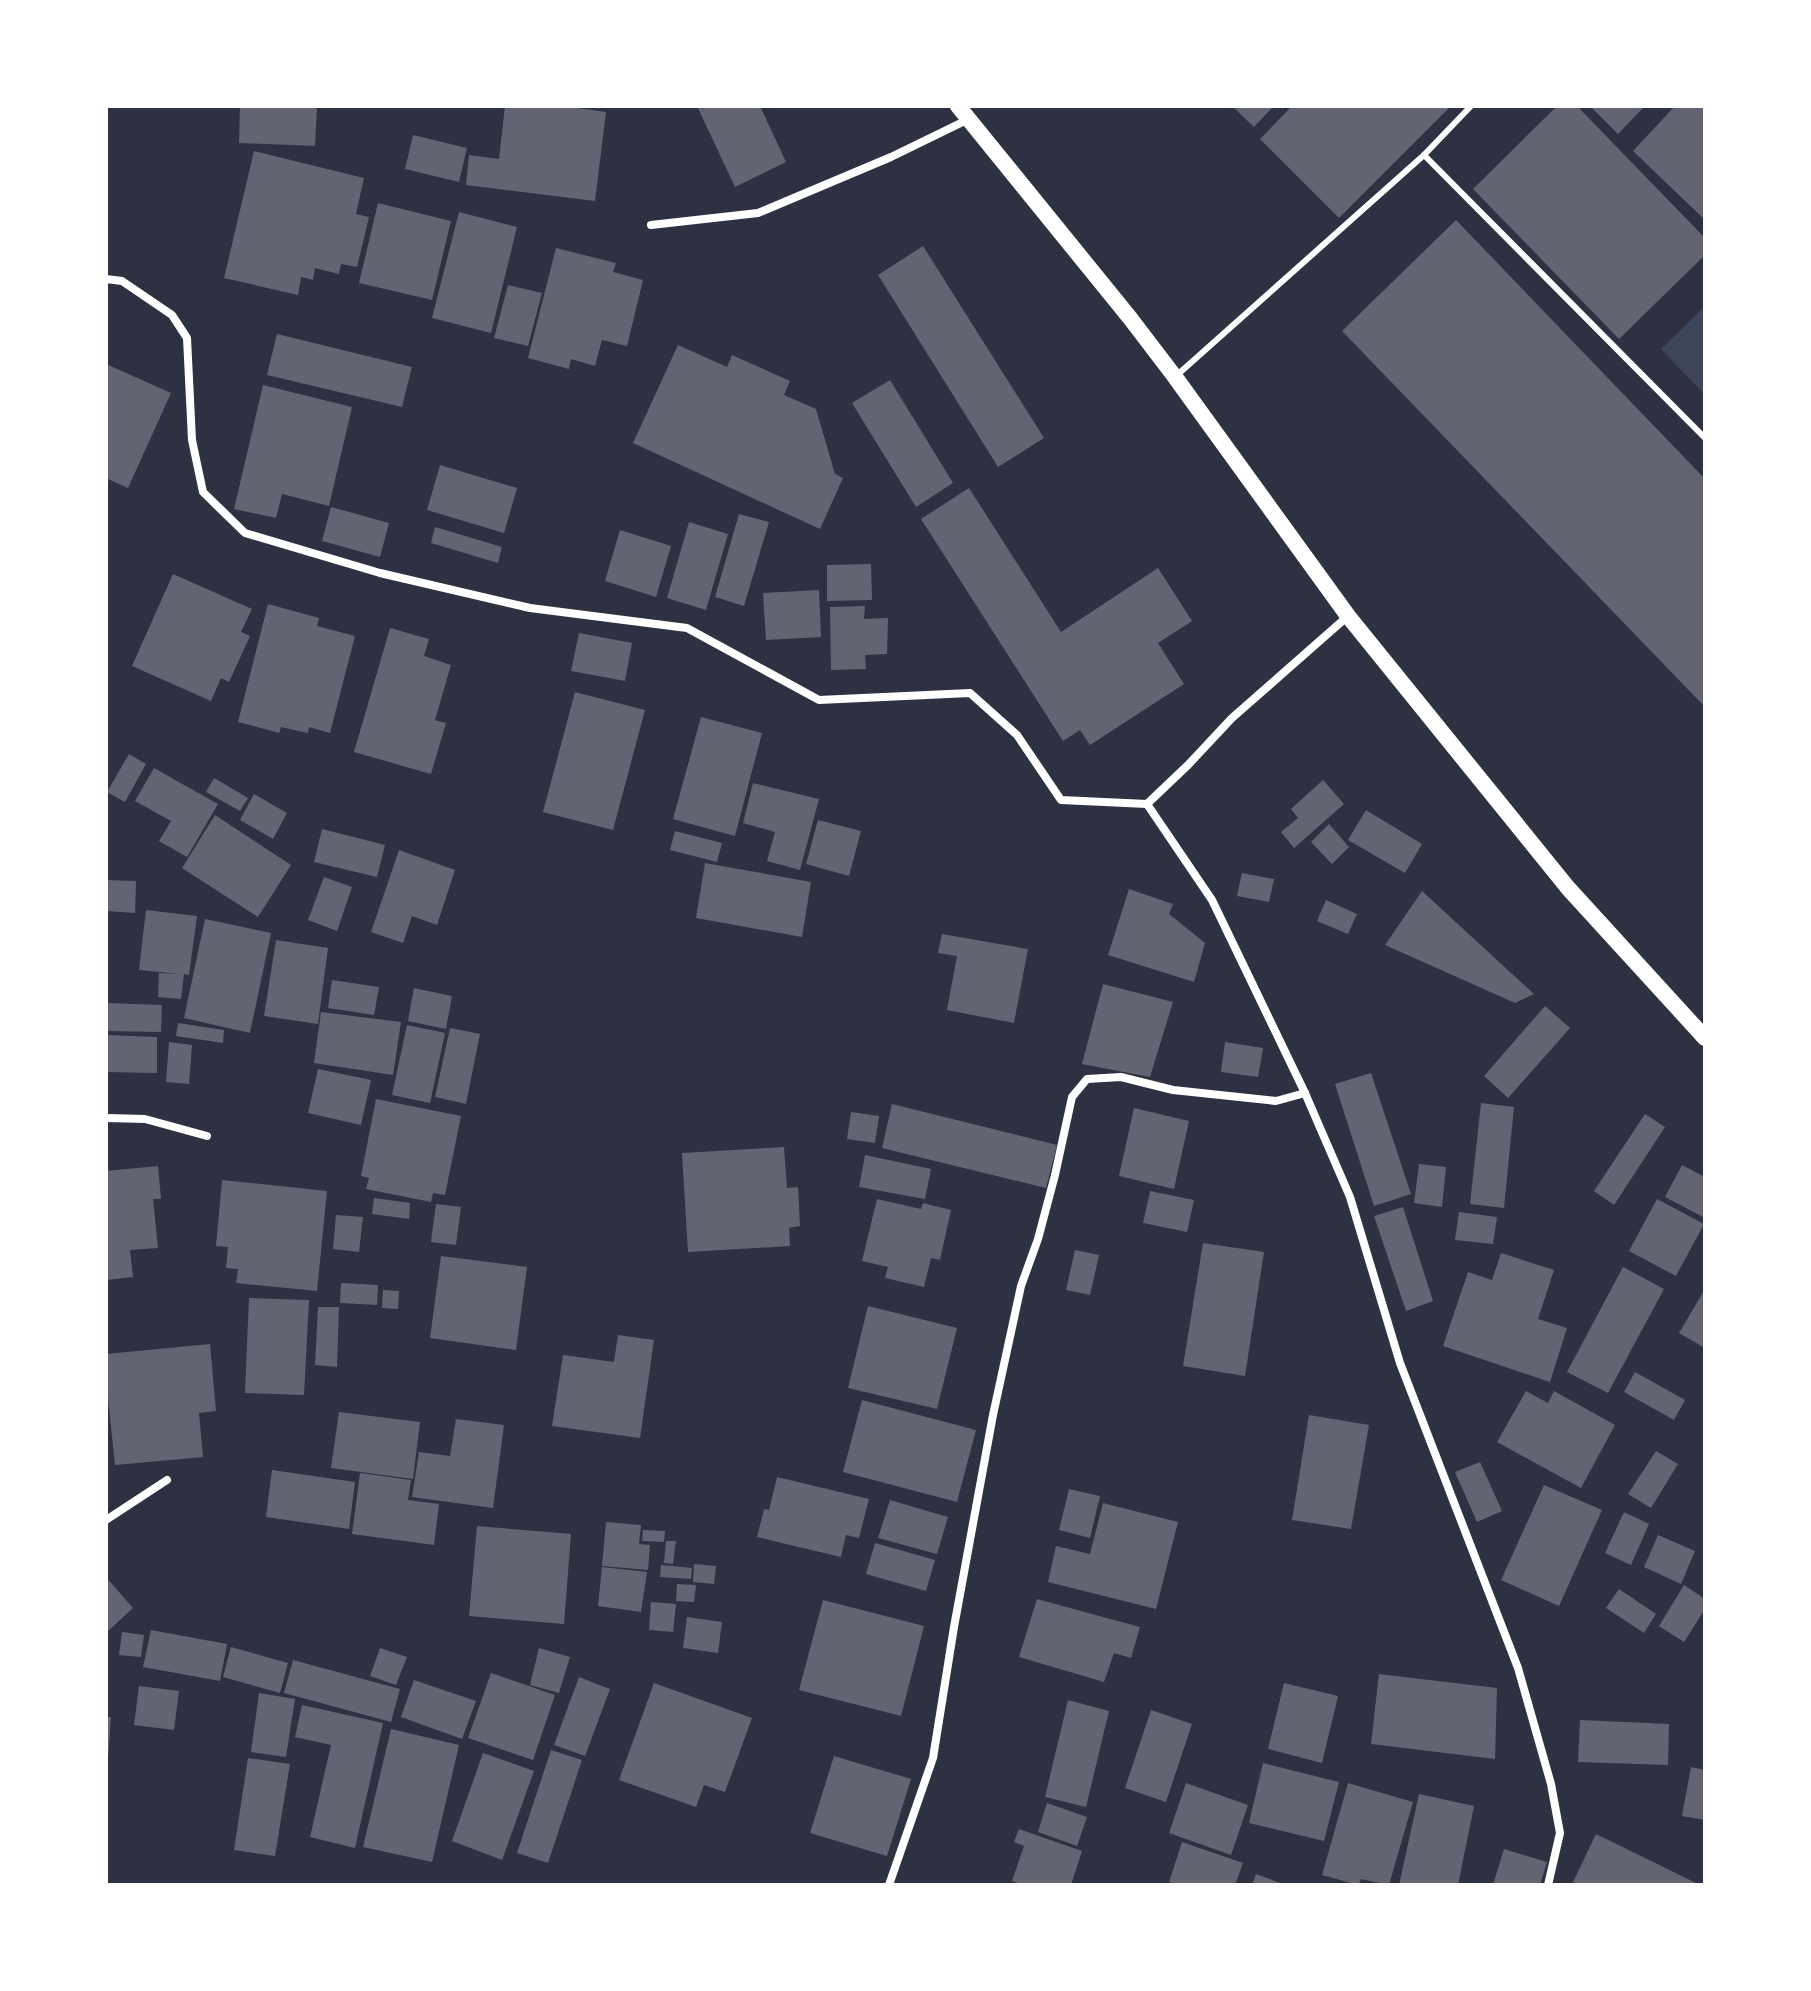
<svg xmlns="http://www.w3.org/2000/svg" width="1811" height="1991" font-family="Helvetica,sans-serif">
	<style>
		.green { fill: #3c4559 }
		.building { fill: #626471 }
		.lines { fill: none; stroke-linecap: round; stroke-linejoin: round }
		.service { stroke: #fff; stroke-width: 6 }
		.minor { stroke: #fff; stroke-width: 8 }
		.secondary { stroke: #fff; stroke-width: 16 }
	</style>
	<rect width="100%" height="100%" fill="#2d3142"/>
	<path class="green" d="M1705 306V395L1661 349Z"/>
	<g class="building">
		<path d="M240 106H317L315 146 239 143Z"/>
		<path d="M505 106H577V108L606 112 595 201 466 185 469 155 499 159Z"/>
		<path d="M697 106H760L786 162 735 187Z"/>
		<path d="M1232 106H1274L1254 127Z"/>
		<path d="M1292 106H1451L1339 218 1260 139Z"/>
		<path d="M1557 106H1577L1705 238V255L1619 339 1473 189Z"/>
		<path d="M1590 106H1645L1618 134Z"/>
		<path d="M1675 106H1705V220L1633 151Z"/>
		<path d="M413 135 467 148 459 182 405 169Z"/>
		<path d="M254 151 364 178 356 214 369 217 357 267 341 264 339 274 315 268 313 280 301 277 298 295 224 278Z"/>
		<path d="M378 203 451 221 432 300 359 283Z"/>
		<path d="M459 212 517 227 491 333 432 318Z"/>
		<path d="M1456 220 1705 479V707L1342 331Z"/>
		<path d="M923 246 1044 438 998 467 878 275Z"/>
		<path d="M556 248 616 263 613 272 643 280 627 346 602 340 595 366 571 359 569 369 528 358Z"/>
		<path d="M508 285 542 293 528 346 494 338Z"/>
		<path d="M277 334 412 367 402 407 267 375Z"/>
		<path d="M678 345 727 367 732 355 790 381 784 395 816 409 835 474 843 478 820 529 633 443Z"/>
		<path d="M106 364 171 393 128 488 106 478Z"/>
		<path d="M890 380 953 483 916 507 852 403Z"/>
		<path d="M263 385 352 407 329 506 282 494 276 518 234 509Z"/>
		<path d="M440 465 517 488 504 533 427 510Z"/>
		<path d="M969 488 1061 632 1158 568 1192 621 1158 643 1184 684 1090 745 1080 730 1063 741 921 519Z"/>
		<path d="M331 507 389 523 380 557 322 541Z"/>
		<path d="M739 514 769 522 744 606 715 597Z"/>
		<path d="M689 522 728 534 706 610 667 598Z"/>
		<path d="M435 527 502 547 498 563 431 543Z"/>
		<path d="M620 530 671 546 656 597 605 581Z"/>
		<path d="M871 564 872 600 827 601V565Z"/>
		<path d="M173 574 252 609 241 632 250 636 229 682 221 678 211 701 132 666Z"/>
		<path d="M819 590 821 637 766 640 763 593Z"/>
		<path d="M268 604 319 618 317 626 355 636 330 733 309 727 308 733 281 727 279 733 238 722Z"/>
		<path d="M865 606 864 619 888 618 887 654 865 655 866 669 831 670 830 607Z"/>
		<path d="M390 628 429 639 424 656 451 665 435 720 446 723 431 774 354 752Z"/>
		<path d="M579 633 632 643 625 681 571 671Z"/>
		<path d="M575 692 645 710 613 830 543 812Z"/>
		<path d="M701 717 762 733 735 836 673 819Z"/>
		<path d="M129 754 146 764 125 802 107 792Z"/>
		<path d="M154 768 218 804 187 857 159 841 171 821 135 801Z"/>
		<path d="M214 778 248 798 240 811 206 792Z"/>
		<path d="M1323 780 1344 804 1294 848 1281 832 1298 818 1291 809Z"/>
		<path d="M753 783 819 799 800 870 767 861 775 832 743 823Z"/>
		<path d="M254 794 287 813 273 839 240 820Z"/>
		<path d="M1366 810 1422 844 1405 873 1348 840Z"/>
		<path d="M215 815 291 865 258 917 182 868Z"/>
		<path d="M818 820 861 831 849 876 806 864Z"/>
		<path d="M1329 824 1349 847 1332 864 1311 842Z"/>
		<path d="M322 829 385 845 377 877 314 862Z"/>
		<path d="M675 831 722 843 717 862 670 850Z"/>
		<path d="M399 850 455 870 437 925 412 916 403 943 371 932Z"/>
		<path d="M705 863 811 882 802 937 696 918Z"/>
		<path d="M1242 873 1274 879 1269 902 1237 896Z"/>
		<path d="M324 877 352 887 337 931 308 920Z"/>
		<path d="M106 880 136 881 135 913 106 911Z"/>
		<path d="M1129 889 1173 904 1169 914 1205 943 1194 982 1108 955Z"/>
		<path d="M1422 891 1534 994 1515 1003 1385 945Z"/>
		<path d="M1326 900 1357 914 1348 934 1317 921Z"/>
		<path d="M146 910 197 916 189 975 184 974 181 999 158 997 159 973 181 974 139 970Z"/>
		<path d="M205 919 271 933 250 1033 184 1018Z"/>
		<path d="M942 934 1028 949 1014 1023 947 1010 957 956 938 953Z"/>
		<path d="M276 940 328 948 318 1024 264 1016Z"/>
		<path d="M332 980 379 987 374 1015 328 1008Z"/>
		<path d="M1103 984 1173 1002 1150 1077 1082 1064Z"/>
		<path d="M414 988 452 996 446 1029 408 1021Z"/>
		<path d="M106 1003 162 1005 161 1032 106 1031Z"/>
		<path d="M1545 1006 1570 1028 1508 1098 1484 1076Z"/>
		<path d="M321 1012 401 1022 393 1075 314 1063Z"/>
		<path d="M178 1023 224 1030 223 1043 176 1036Z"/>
		<path d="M407 1025 445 1033 430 1103 392 1095Z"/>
		<path d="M450 1028 480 1034 466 1104 435 1097Z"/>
		<path d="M106 1035 157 1037V1073L106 1072Z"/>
		<path d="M169 1042 192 1045 189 1084 166 1082Z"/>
		<path d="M1225 1042 1263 1048 1258 1077 1221 1072Z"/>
		<path d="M318 1069 371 1080 361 1125 308 1113Z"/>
		<path d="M1371 1073 1411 1194 1374 1206 1335 1084Z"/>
		<path d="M376 1099 461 1116 445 1195 433 1193 431 1202 366 1189 369 1178 361 1176Z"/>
		<path d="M1481 1103 1514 1107 1504 1208 1470 1204Z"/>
		<path d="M892 1104 1057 1145 1046 1188 882 1148Z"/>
		<path d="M1134 1108 1189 1121 1174 1189 1119 1176Z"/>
		<path d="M851 1112 879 1116 875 1143 847 1139Z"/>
		<path d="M1645 1114 1665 1127 1614 1205 1594 1191Z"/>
		<path d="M784 1147 787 1188 798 1187 800 1226 789 1228 790 1246 688 1252 682 1153Z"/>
		<path d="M865 1155 931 1169 925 1199 859 1187Z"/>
		<path d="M1419 1164 1446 1167 1442 1207 1414 1203Z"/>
		<path d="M1682 1165 1705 1177V1218L1665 1197Z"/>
		<path d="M158 1166 161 1199H153L158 1248 130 1250 133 1277 106 1280V1171Z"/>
		<path d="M222 1180 327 1191 317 1291 236 1283 238 1269 226 1268 228 1247 216 1246Z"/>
		<path d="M1150 1191 1194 1200 1187 1232 1143 1223Z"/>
		<path d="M374 1198 410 1203 409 1219 372 1214Z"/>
		<path d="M877 1199 921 1209 923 1203 951 1210 940 1260 931 1258 924 1287 885 1278 888 1267 862 1261Z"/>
		<path d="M1657 1199 1704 1224 1676 1276 1629 1251Z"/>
		<path d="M436 1204 461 1207 456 1245 431 1242Z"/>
		<path d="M1403 1207 1433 1301 1406 1311 1374 1216Z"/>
		<path d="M1459 1212 1497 1217 1493 1244 1455 1240Z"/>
		<path d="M336 1215 363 1217 359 1252 333 1249Z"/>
		<path d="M1203 1243 1264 1252 1245 1376 1183 1366Z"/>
		<path d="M1075 1250 1099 1255 1090 1295 1066 1290Z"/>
		<path d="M1501 1253 1554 1270 1538 1319 1567 1328 1550 1382 1443 1346 1468 1272 1492 1280Z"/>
		<path d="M441 1256 527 1267 516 1350 430 1338Z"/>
		<path d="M1623 1267 1664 1289 1608 1393 1567 1372Z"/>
		<path d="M341 1283 378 1285 377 1305 340 1303Z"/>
		<path d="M1705 1289V1348L1679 1333Z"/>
		<path d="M383 1290 399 1291 398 1309 382 1308Z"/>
		<path d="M249 1298 309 1300 304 1395 245 1393Z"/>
		<path d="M868 1306 957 1328 937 1409 848 1388Z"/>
		<path d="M318 1307H339L337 1367 315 1365Z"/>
		<path d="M618 1335 654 1340 640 1438 552 1426 563 1355 614 1362Z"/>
		<path d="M210 1344 216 1411 199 1413 203 1457 115 1465 106 1379V1354Z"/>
		<path d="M1635 1372 1685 1400 1674 1420 1624 1392Z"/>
		<path d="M1526 1391 1548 1403 1554 1391 1615 1425 1581 1488 1497 1442Z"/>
		<path d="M862 1400 976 1430 957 1502 843 1472Z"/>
		<path d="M339 1412 420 1422 413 1479 331 1468Z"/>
		<path d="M1309 1415 1369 1425 1351 1529 1292 1520Z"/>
		<path d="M456 1419 504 1425 493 1508 412 1497 419 1452 450 1456Z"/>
		<path d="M1656 1451 1678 1464 1651 1508 1628 1494Z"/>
		<path d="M1480 1462 1502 1511 1477 1522 1455 1472Z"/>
		<path d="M272 1470 355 1482 349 1529 266 1517Z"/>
		<path d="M360 1473 411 1480 408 1500 439 1504 434 1545 352 1534Z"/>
		<path d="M777 1477 869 1499 859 1538 846 1535 841 1557 757 1537 764 1509 769 1510Z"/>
		<path d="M1544 1485 1602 1510 1559 1606 1501 1580Z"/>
		<path d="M1069 1489 1100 1496 1090 1538 1059 1530Z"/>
		<path d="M890 1500 948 1517 937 1554 878 1538Z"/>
		<path d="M1103 1503 1178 1522 1156 1609 1048 1582 1056 1546 1090 1554Z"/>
		<path d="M1624 1512 1649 1524 1631 1565 1605 1553Z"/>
		<path d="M606 1522 641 1525 639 1544 650 1545 648 1570 602 1566Z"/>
		<path d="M477 1526 571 1534 564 1624 469 1616Z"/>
		<path d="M643 1530 665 1531 664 1542 642 1541Z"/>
		<path d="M1658 1535 1695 1551 1681 1584 1644 1567Z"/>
		<path d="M666 1541H676L673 1564 664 1563Z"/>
		<path d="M875 1543 935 1560 926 1591 866 1574Z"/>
		<path d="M694 1564 716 1566 714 1584 693 1582Z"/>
		<path d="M661 1565 692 1568 691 1579 660 1577Z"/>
		<path d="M602 1567 647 1572 641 1612 598 1606Z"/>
		<path d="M106 1577 133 1608 106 1633Z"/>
		<path d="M677 1584 696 1585 694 1602 676 1601Z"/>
		<path d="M1684 1585 1705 1599V1609L1684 1642 1659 1626Z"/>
		<path d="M1619 1589 1656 1614 1644 1633 1606 1608Z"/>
		<path d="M1037 1599 1140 1627 1131 1658 1114 1653 1104 1682 1019 1657Z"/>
		<path d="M823 1600 924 1626 901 1716 799 1690Z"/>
		<path d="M651 1602 676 1604 673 1632 649 1630Z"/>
		<path d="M687 1617 722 1622 718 1653 683 1648Z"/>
		<path d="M151 1630 227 1644 220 1681 143 1667Z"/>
		<path d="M122 1632 144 1635 141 1657 119 1655Z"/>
		<path d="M231 1647 288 1663 280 1693 223 1677Z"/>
		<path d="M380 1648 407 1657 396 1685 370 1676Z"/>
		<path d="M539 1648 570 1657 559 1693 530 1685Z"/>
		<path d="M293 1660 400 1689 391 1722 284 1693Z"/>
		<path d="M491 1673 555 1695 533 1760 468 1738Z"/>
		<path d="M1379 1674 1497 1688 1495 1759 1371 1744Z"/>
		<path d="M579 1677 610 1689 585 1756 554 1745Z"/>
		<path d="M414 1680 476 1701 462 1739 401 1717Z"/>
		<path d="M654 1683 752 1718 725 1792 704 1785 696 1807 619 1780Z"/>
		<path d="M1284 1683 1338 1696 1322 1763 1268 1749Z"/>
		<path d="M139 1686 179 1691 174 1730 134 1725Z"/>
		<path d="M259 1693 295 1699 286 1757 251 1752Z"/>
		<path d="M1068 1700 1109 1711 1086 1807 1045 1797Z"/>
		<path d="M302 1705 383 1723 355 1848 310 1837 331 1745 295 1737Z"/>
		<path d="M1151 1710 1192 1724 1166 1802 1125 1788Z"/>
		<path d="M106 1717H111L108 1759H106Z"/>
		<path d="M1580 1720 1669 1724 1668 1765 1578 1762Z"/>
		<path d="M391 1729 459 1745 432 1862 363 1847Z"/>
		<path d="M551 1750 582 1760 548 1863 517 1853Z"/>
		<path d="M483 1753 534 1771 502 1860 452 1841Z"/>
		<path d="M834 1756 911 1779 887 1856 810 1833Z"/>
		<path d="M248 1758 290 1764 275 1856 234 1850Z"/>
		<path d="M1263 1763 1339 1782 1324 1841 1249 1823Z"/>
		<path d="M1691 1767 1705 1770V1820L1682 1816Z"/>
		<path d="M1186 1783 1248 1805 1231 1855 1169 1833Z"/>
		<path d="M1348 1783 1413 1802 1389 1885 1361 1879 1358 1885 1322 1875Z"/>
		<path d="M1419 1794 1474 1806 1458 1885H1399Z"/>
		<path d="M1047 1803 1087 1817 1077 1846 1038 1832Z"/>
		<path d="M1019 1829 1082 1851 1071 1885H1024L1012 1881 1024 1846 1014 1842Z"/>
		<path d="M1596 1834 1700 1885H1578L1573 1882Z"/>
		<path d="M1182 1842 1243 1863 1235 1885H1176L1169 1882Z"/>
		<path d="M1504 1849 1547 1862 1540 1885H1493Z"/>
		<path d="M1256 1874 1286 1885H1252Z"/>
	</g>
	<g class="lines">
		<g class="service">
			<path d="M1424 155 1705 438"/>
			<path d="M1176 376 1424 155 1471 106"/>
		</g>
		<g class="minor">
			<path d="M651 225 758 213 891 157 969 119"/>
			<path d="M106 279 122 281 172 315 187 338 192 440 203 492 245 533 380 573 530 608 687 628 819 700 970 693 1017 735 1061 800 1147 804"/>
			<path d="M1348 616 1232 718 1188 765 1147 804 1212 900 1305 1093 1350 1197 1400 1363 1518 1668 1551 1784 1560 1833 1548 1885"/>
			<path d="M106 1118 145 1119 207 1136"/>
			<path d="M106 1520 167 1480"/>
			<path d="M889 1885 933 1758 954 1627 993 1415 1021 1286 1038 1239 1055 1175 1072 1097 1087 1079 1121 1077 1173 1090 1276 1101 1305 1093"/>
		</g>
		<path class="secondary" d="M958 106 1130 318 1175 377 1348 616 1568 888 1705 1038"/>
	</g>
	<rect width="1811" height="1991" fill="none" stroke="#ffffff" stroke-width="216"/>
</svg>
